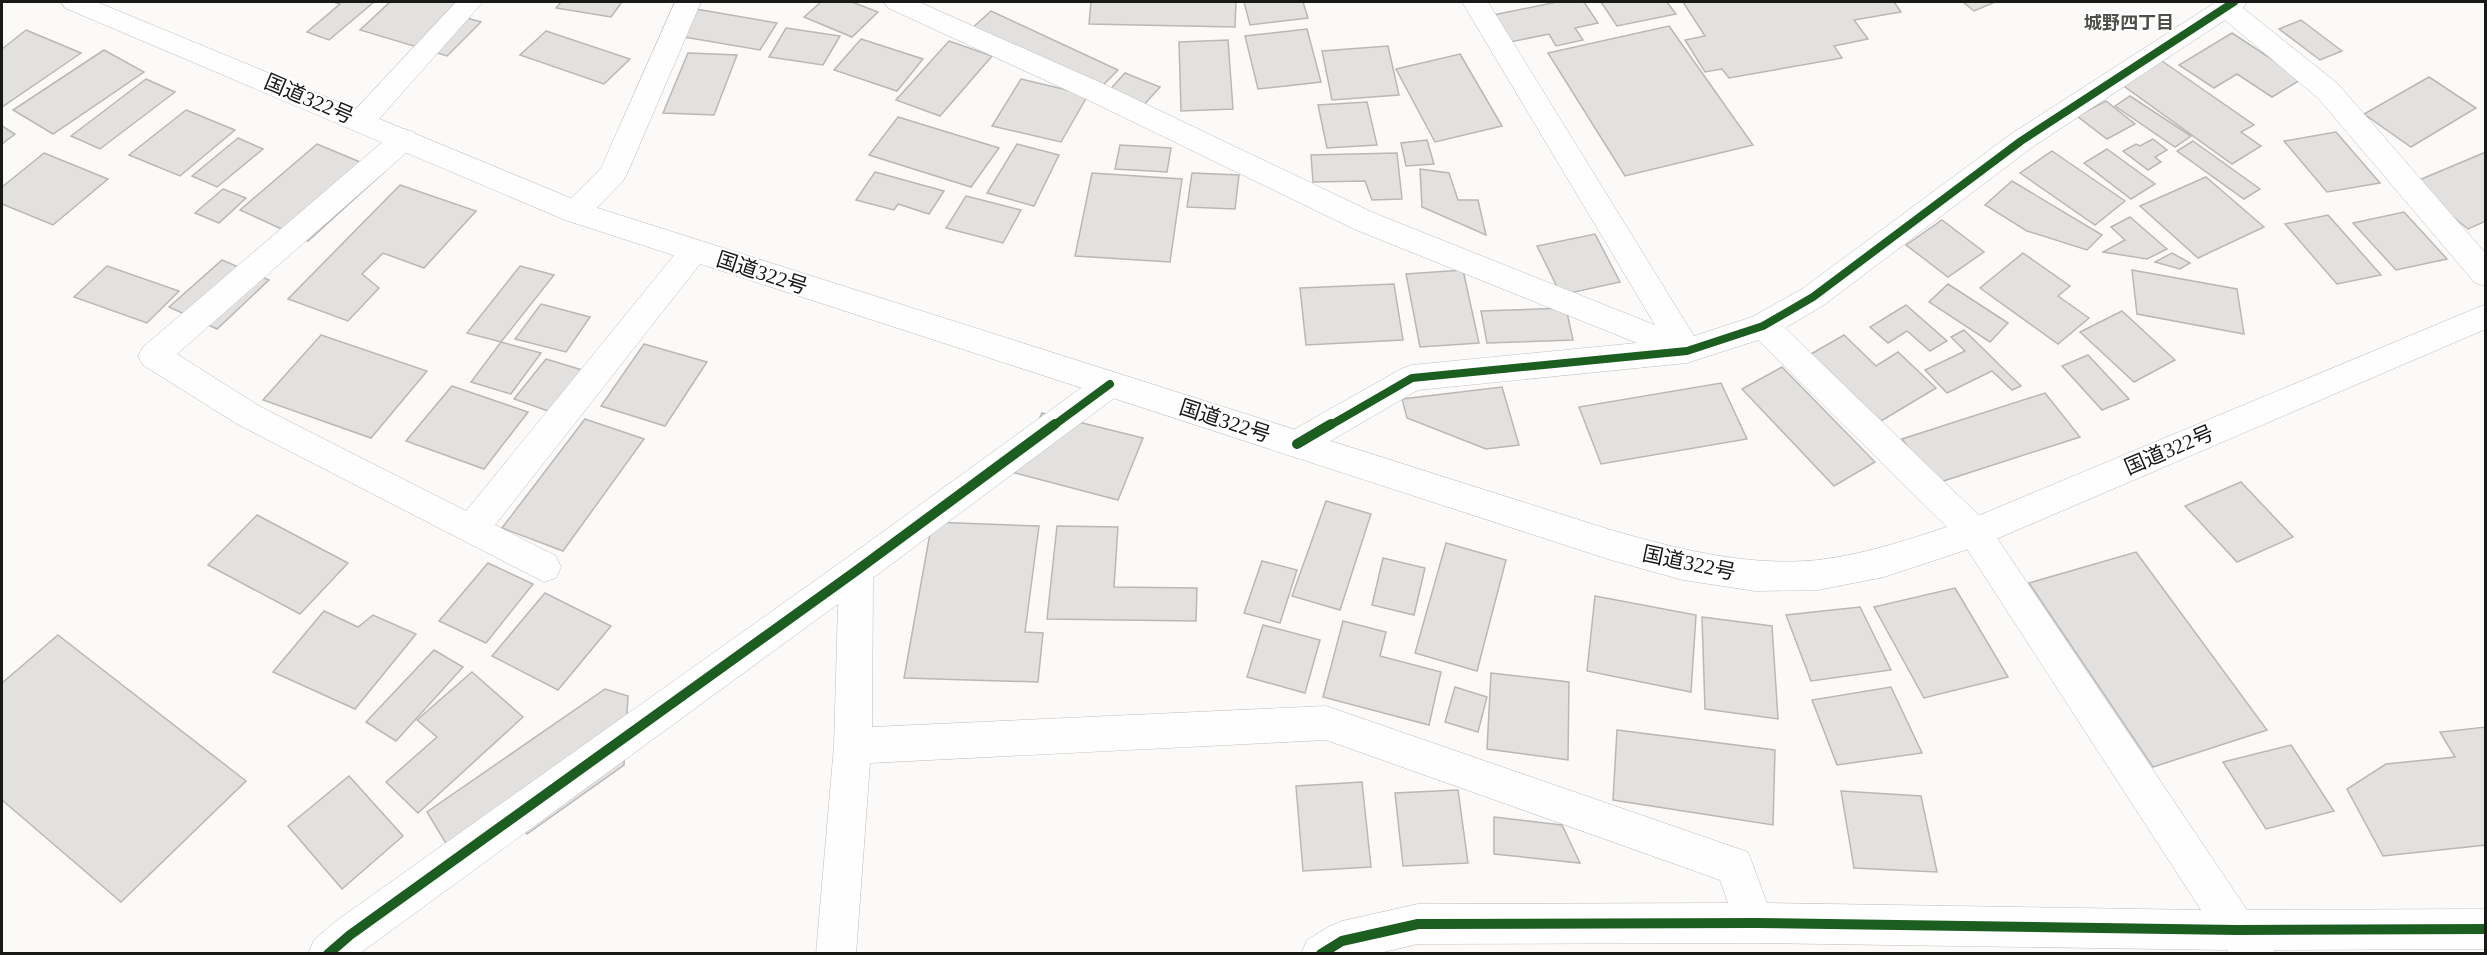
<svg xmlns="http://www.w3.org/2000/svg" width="2487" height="955" font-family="'Times New Roman','Noto Sans JP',serif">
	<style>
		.building { fill: #e2e1e0; stroke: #b9b8b7; stroke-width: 1.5 }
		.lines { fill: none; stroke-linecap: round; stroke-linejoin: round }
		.minor-casing { stroke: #bebdbc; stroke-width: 1 }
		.highway-casing { stroke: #bebdbc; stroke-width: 1 }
		.minor { fill: #fefefe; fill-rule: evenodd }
		.highway { fill: #fefefe; fill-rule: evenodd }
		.cycleway-far1-casing { stroke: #fff; stroke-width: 10 }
		.cycleway-casing { stroke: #fff; stroke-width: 14 }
		.cycleway-far1 { stroke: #1b5e20; stroke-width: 8 }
		.cycleway { stroke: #1b5e20; stroke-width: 10 }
		.labels { text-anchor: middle; stroke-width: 4.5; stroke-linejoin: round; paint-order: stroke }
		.far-neighbourhood-label { font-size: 18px; font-weight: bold; fill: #4e4e4b; stroke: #fff }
		.street-label { font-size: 21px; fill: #191918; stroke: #fff }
	</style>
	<rect width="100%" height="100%" fill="#fbfaf9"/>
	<g class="building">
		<path d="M333 2H374L329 40 307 32 340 4Z"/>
		<path d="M390 2H470L456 15 481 22 447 56 360 30Z"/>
		<path d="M561 2H622L611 17 556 8Z"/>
		<path d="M821 2H852L878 12 852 37 804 17Z"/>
		<path d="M1091 2H1236L1235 27 1089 24Z"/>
		<path d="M1244 2H1303L1308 18 1250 25Z"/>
		<path d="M1557 2H1584L1598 23 1575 28 1583 40 1556 46 1549 34 1510 42 1493 15Z"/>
		<path d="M1601 2H1667L1676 14 1617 26Z"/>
		<path d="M1683 2H1894L1901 12 1854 20 1868 39 1834 46 1842 58 1729 78 1722 69 1705 72 1685 40 1705 36Z"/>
		<path d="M1963 2H1995L1974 11Z"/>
		<path d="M696 9 777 23 760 50 678 36Z"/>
		<path d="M991 11 1118 70 1096 92 969 31Z"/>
		<path d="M2301 20 2342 51 2320 60 2279 29Z"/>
		<path d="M1669 26 1753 145 1625 176 1548 53Z"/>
		<path d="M786 28 840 36 823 65 769 57Z"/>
		<path d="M1307 29 1321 82 1258 89 1245 36Z"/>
		<path d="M26 30 81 53 2 107V49Z"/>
		<path d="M546 31 630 59 604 84 520 55Z"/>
		<path d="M2232 33 2302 79 2272 97 2237 74 2214 88 2179 65Z"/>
		<path d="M861 39 923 59 897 91 834 70Z"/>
		<path d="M1228 40 1233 109 1181 111 1179 42Z"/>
		<path d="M949 41 992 56 940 116 896 100Z"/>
		<path d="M1388 46 1399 95 1332 100 1322 51Z"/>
		<path d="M104 50 144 72 53 134 13 110Z"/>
		<path d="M688 53 737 55 714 115 663 113Z"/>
		<path d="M1460 54 1502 126 1435 142 1396 69Z"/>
		<path d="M2162 61 2254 125 2241 132 2261 146 2232 164 2121 84Z"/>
		<path d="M1125 73 1160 87 1141 108 1107 93Z"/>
		<path d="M2429 77 2476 108 2411 147 2364 114Z"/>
		<path d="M146 79 175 92 100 149 71 136Z"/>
		<path d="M1021 79 1088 95 1061 142 992 126Z"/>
		<path d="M2130 96 2191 136 2175 147 2115 106Z"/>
		<path d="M2106 101 2135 124 2107 139 2077 116Z"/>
		<path d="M1367 102 1377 145 1327 148 1318 105Z"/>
		<path d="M186 110 235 130 180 176 129 155Z"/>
		<path d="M898 117 999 148 971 187 869 155Z"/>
		<path d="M2 126 15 134 2 144Z"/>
		<path d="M2336 132 2380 183 2327 192 2284 141Z"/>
		<path d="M238 138 263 149 217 187 192 176Z"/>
		<path d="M2153 139 2167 150 2155 157 2161 162 2148 170 2123 151 2136 144 2140 146Z"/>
		<path d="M1427 140 1434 164 1406 166 1401 143Z"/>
		<path d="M2193 141 2260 189 2244 199 2177 151Z"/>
		<path d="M317 144 384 172 308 241 240 210Z"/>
		<path d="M1017 144 1059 155 1034 206 987 193Z"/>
		<path d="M1120 145 1171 148 1167 172 1115 169Z"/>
		<path d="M2107 149 2155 184 2131 199 2084 163Z"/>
		<path d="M2052 151 2125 201 2095 225 2020 173Z"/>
		<path d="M2486 152V221L2468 229 2412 183Z"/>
		<path d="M44 153 108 179 53 225 2 204V187Z"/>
		<path d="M1397 153 1402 199 1372 200 1365 181 1313 182 1311 155Z"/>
		<path d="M1420 169 1449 173 1458 200H1478L1486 235 1422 207Z"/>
		<path d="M875 172 944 191 929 214 898 204 894 210 856 200Z"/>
		<path d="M1092 173 1182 179 1170 262 1075 256Z"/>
		<path d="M1192 173 1239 175 1235 209 1187 207Z"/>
		<path d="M2206 177 2264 227 2198 258 2140 206Z"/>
		<path d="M2012 181 2102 235 2087 250 2027 231 1985 205Z"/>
		<path d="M400 185 476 211 424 268 383 253 362 274 379 288 348 321 288 299Z"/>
		<path d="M223 189 246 198 219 223 195 213Z"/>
		<path d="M966 196 1021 210 1003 243 946 228Z"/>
		<path d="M2404 212 2447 259 2396 270 2353 223Z"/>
		<path d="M2328 215 2381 275 2337 284 2285 224Z"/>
		<path d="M2130 217 2167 249 2147 259 2103 252 2125 240 2111 227Z"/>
		<path d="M1942 220 1984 252 1948 277 1906 245Z"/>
		<path d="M1595 234 1620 282 1561 295 1537 246Z"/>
		<path d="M2023 253 2070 286 2058 296 2089 318 2058 344 1980 288Z"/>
		<path d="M2172 253 2190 263 2180 269 2155 262Z"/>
		<path d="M222 260 269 280 217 329 169 307Z"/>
		<path d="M107 266 179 291 147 323 74 297Z"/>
		<path d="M520 266 554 275 501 342 467 333Z"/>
		<path d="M1463 270 1479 343 1420 347 1406 274Z"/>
		<path d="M2132 270 2237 289 2244 334 2137 314Z"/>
		<path d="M1394 284 1403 340 1306 345 1300 288Z"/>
		<path d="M1948 284 2008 323 1990 342 1929 302Z"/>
		<path d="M541 304 590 317 566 352 515 339Z"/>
		<path d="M1906 305 1947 341 1930 351 1907 331 1888 343 1870 327Z"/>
		<path d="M1566 308 1573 340 1487 343 1481 311Z"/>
		<path d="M2122 311 2175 360 2134 382 2080 332Z"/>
		<path d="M1964 330 2021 386 2012 390 1992 371 1947 393 1925 370 1965 351 1951 337Z"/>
		<path d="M321 335 427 371 371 438 263 400Z"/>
		<path d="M1844 335 1876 366 1898 352 1936 388 1881 421 1811 354Z"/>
		<path d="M501 342 541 353 511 394 471 382Z"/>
		<path d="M644 344 707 362 665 426 601 406Z"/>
		<path d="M2088 355 2129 399 2102 410 2062 366Z"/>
		<path d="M546 359 582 370 551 412 514 399Z"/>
		<path d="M1782 367 1875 462 1834 486 1742 389Z"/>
		<path d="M1721 383 1747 439 1601 464 1579 407Z"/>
		<path d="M452 386 528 412 484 469 406 441Z"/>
		<path d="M1502 387 1519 445 1486 449 1407 418 1402 399Z"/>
		<path d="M2045 393 2080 437 1934 484 1902 439Z"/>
		<path d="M1042 413 1143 438 1118 500 1015 473Z"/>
		<path d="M585 419 644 439 563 551 502 528Z"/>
		<path d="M2241 482 2293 537 2237 562 2185 506Z"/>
		<path d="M1326 501 1371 514 1340 610 1292 596Z"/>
		<path d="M257 515 348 563 300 614 208 565Z"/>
		<path d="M932 522 1039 526 1025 632 1043 633 1038 682 904 678Z"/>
		<path d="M1057 526 1118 527 1114 587 1197 588 1196 621 1047 619Z"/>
		<path d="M1446 543 1506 560 1477 671 1415 653Z"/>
		<path d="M2136 552 2267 730 2153 767 2029 583Z"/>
		<path d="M1383 558 1425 568 1414 615 1372 605Z"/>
		<path d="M1262 561 1297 570 1280 623 1244 613Z"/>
		<path d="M488 563 533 584 486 643 439 621Z"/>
		<path d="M1955 588 2008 677 1924 698 1874 607Z"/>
		<path d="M545 593 611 626 558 690 492 656Z"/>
		<path d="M1595 596 1696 615 1691 692 1587 671Z"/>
		<path d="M1860 607 1891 670 1811 681 1786 615Z"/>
		<path d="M324 611 358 627 373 615 416 634 355 709 273 672Z"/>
		<path d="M1702 617 1772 626 1778 719 1705 709Z"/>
		<path d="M1343 621 1386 632 1380 656 1441 672 1429 725 1323 697Z"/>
		<path d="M1263 625 1320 640 1305 693 1247 677Z"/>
		<path d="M58 635 246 781 121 902 2 800V683Z"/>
		<path d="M434 650 463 667 396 741 366 722Z"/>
		<path d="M472 672 523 717 418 813 386 782 437 737 417 720Z"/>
		<path d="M1491 673 1569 682 1568 760 1487 749Z"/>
		<path d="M1455 687 1487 697 1478 732 1445 722Z"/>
		<path d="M1891 687 1922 753 1837 765 1812 700Z"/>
		<path d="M605 689 628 696 624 765 527 834 520 822 459 865 427 812Z"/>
		<path d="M2486 727V845L2383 856 2347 789 2386 764 2455 757 2440 732Z"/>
		<path d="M1617 730 1775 750 1773 825 1613 800Z"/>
		<path d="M2291 745 2334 811 2266 829 2223 762Z"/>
		<path d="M349 776 403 836 342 889 288 826Z"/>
		<path d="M1362 782 1371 867 1303 871 1296 786Z"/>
		<path d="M1458 790 1468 863 1403 866 1395 793Z"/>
		<path d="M1841 791 1921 796 1937 872 1854 868Z"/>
		<path d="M1494 817 1562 825 1580 863 1494 854Z"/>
	</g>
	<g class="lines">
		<g class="minor-casing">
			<g id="minor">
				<path d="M456 2H483L371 128 361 131 351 128 347 121 351 114Z"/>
				<path d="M675 2H701L627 174 623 181 585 220 575 223 565 220 560 212 565 204 601 168Z"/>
				<path d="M884 2H919L1106 85 1374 213 1655 325 1462 2H1488L1694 336 1752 317 1802 289 2011 134 2216 2H2247L2243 8 2338 84 2486 254V286L2475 283 2318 98 2225 20 2031 148 1824 305 1785 328 1987 523 2247 910 2486 909V949L2274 950 2276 954H2230L2227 950 1755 943 1418 944 1375 954H1301L1307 940 1328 927 1342 921 1418 904 1728 903 1720 880 1326 740 870 763 856 954H816L834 746 838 604 359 954H308L314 940 336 921 844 560 1099 375 1110 371 1121 375 1126 384 1121 393 873 578 872 727 1326 706 1748 852 1767 903 2201 910 1963 543 1758 340 1687 363 1418 390 1308 454 1297 458 1286 454 1281 444 1286 434 1401 369 1412 365 1637 343 1354 229 1086 99 888 8Z"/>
				<path d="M404 129 414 132 418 139 414 146 177 354 259 406 466 511 684 243 694 240 704 243 709 251 704 259 495 525 556 556 561 567 556 578 544 582 237 424 143 365 138 356 143 347 394 132Z"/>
			</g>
		</g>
		<g class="highway-casing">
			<path id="highway" d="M61 2H97L585 204 1611 530C1678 549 1747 567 1818 560 1869 554 1919 536 1968 520L2486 304V329L1987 543 1884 577 1818 590 1755 591 1683 580 1611 560 565 220 65 8Z"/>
		</g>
		<use href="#minor" class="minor"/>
		<use href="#highway" class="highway"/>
		<g class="cycleway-far1-casing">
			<g id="cycleway-far1">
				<path d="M1053 426 1110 384"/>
				<path d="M1329 426 1412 378 1687 351 1763 326 1813 297 2021 141 2234 2"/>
			</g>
		</g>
		<g class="cycleway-casing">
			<g id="cycleway">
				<path d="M1297 444 1331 424"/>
				<path d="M328 954 350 935 856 571 1055 424"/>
				<path d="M1321 954 1342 941 1418 924 1755 923 2237 930 2486 929"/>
			</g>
		</g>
		<use href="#cycleway-far1" class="cycleway-far1"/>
		<use href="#cycleway" class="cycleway"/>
	</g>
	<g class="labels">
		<g class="far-neighbourhood-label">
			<text x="2129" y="29">城野四丁目</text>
		</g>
		<g class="street-label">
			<text transform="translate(309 99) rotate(23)" y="7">国道322号</text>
			<text transform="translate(762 273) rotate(18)" y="7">国道322号</text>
			<text transform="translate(1225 421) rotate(18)" y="7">国道322号</text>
			<text transform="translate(2169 450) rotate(-23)" y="7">国道322号</text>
			<text transform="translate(1689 563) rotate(12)" y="7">国道322号</text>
		</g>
	</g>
	<rect width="2487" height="955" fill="none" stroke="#191918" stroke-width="6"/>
</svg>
